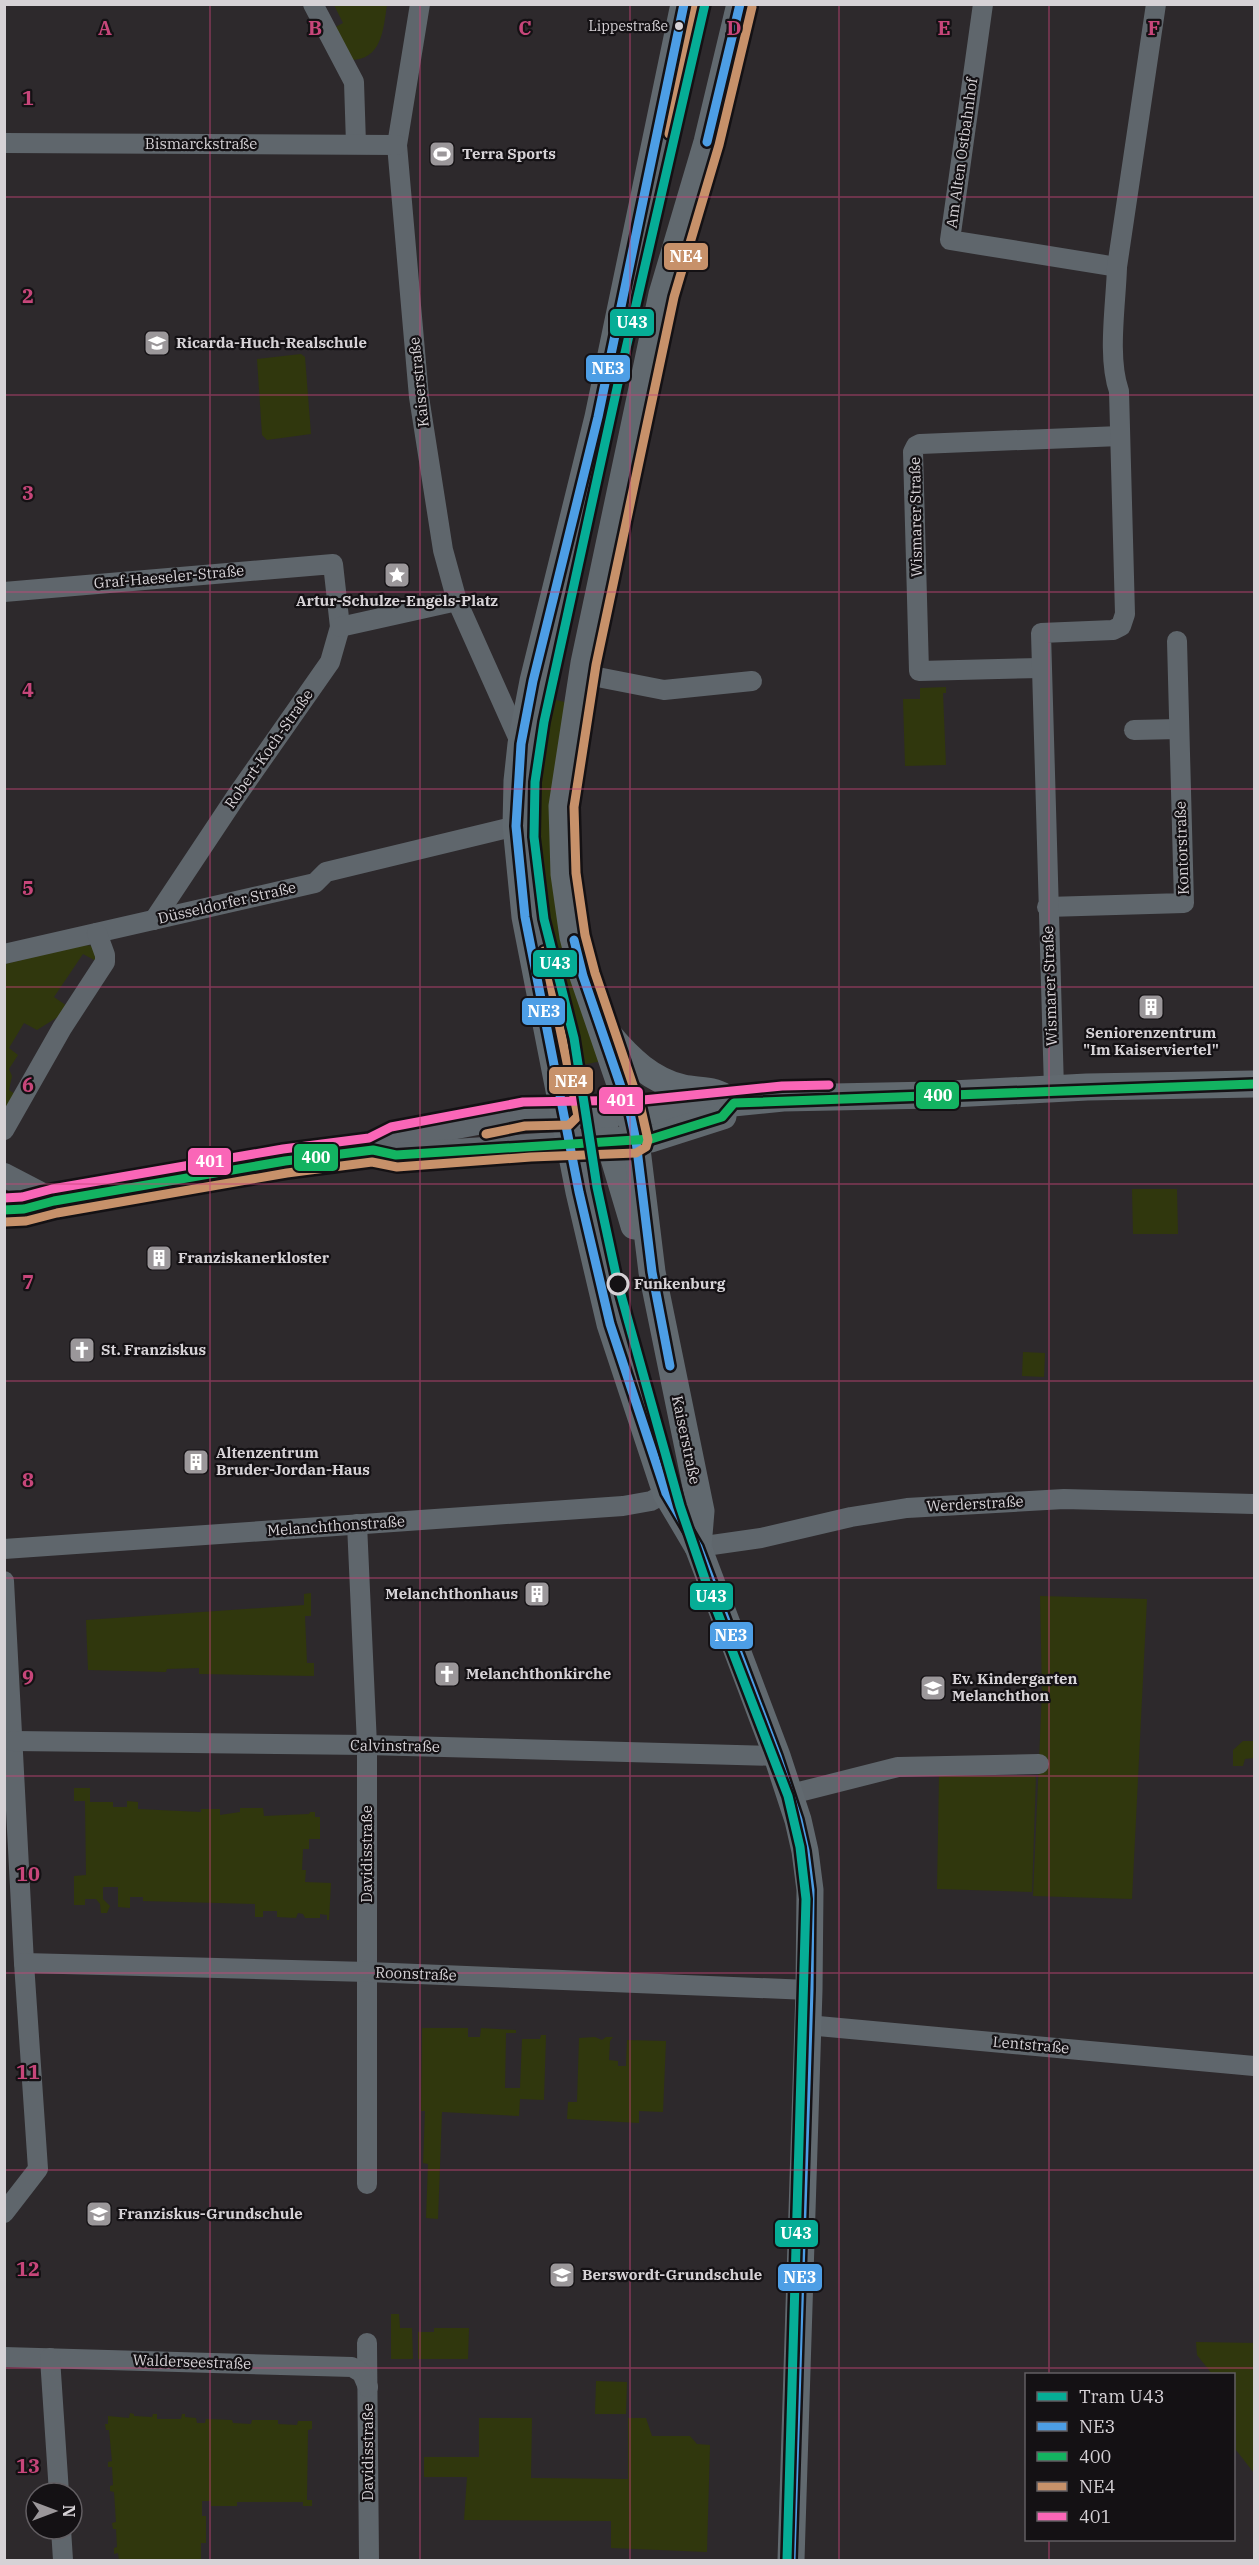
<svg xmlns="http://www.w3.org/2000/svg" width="1259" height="2565" font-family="'IBM Plex Serif',serif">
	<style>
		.green { fill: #30370d }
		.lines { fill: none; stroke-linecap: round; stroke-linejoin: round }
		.minor { stroke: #5f666c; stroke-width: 20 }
		.tertiary { stroke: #5f666c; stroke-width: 24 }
		.secondary { stroke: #61696f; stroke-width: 27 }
		.bus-1-casing { stroke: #141114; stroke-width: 14 }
		.bus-2-casing { stroke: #141114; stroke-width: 14 }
		.bus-3-casing { stroke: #141114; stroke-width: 14 }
		.bus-4-casing { stroke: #141114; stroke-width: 14 }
		.bus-1 { stroke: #4d9ee5; stroke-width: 9 }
		.bus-2 { stroke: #13b361; stroke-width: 9 }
		.bus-3 { stroke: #c7916a; stroke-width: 9 }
		.bus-4 { stroke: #fa66b7; stroke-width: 9 }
		.tram-1-casing { stroke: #141114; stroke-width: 14 }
		.tram-1 { stroke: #06ad96; stroke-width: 9 }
		.grid { fill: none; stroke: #c7467a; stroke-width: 1.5; stroke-opacity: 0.55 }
		.bus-dot { fill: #d6d2d6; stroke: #141114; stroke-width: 2 }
		.stop-dot { fill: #141114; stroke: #d6d2d6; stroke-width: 3 }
		.labels { text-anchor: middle; stroke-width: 4.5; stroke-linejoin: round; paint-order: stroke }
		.bus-label { font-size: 14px; fill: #d6d2d6; stroke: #141114; text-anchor: end }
		.street-label { font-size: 15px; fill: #d6d2d6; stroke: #141114 }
		.poi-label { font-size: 15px; font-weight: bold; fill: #d6d2d6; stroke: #141114; text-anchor: start }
		.stop-label { font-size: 15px; font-weight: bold; fill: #d6d2d6; stroke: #141114; text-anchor: start }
		.grid-label { font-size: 20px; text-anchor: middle; font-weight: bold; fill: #c7467a; stroke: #141114; stroke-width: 4.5; stroke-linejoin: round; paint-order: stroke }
		.line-badge { stroke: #141114; stroke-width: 2 }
		.badge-label { font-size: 16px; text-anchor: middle; font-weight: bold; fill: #fff }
	</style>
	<rect width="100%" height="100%" fill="#2d292c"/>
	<g class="green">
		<path d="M334 5H387C383 31 382 61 348 60L330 30 343 23Z"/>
		<path d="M301 354 305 357 311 434 267 440 262 435 257 359Z"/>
		<path d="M946 687V693H943L946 765 905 766 903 699H920V688Z"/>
		<path d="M539 696 569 703 556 783 602 1061 582 1065 569 1061 534 899 526 799Z"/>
		<path d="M84 945 93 946 96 961 83 954 54 997 67 1006 61 1015 37 1030 24 1023 9 1048 18 1055 9 1069 12 1076 9 1090 15 1094 5 1120V964Z"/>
		<path d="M1132 1189H1177L1178 1234H1133Z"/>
		<path d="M1023 1352 1045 1353 1044 1377 1022 1376Z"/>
		<path d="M311 1593V1616H305L307 1663H314V1676L199 1674V1668L167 1669 166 1672 88 1670 86 1620 304 1605V1594Z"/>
		<path d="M1040 1596 1147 1599 1132 1899 1033 1896 1042 1692Z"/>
		<path d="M1243 1741H1254V1758L1245 1759 1243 1766H1233V1750Z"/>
		<path d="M939 1776H1036L1032 1892 937 1889Z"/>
		<path d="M74 1788H90V1802H113V1807H127V1801L138 1802V1809L201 1812V1809H220V1815L240 1812V1808H263L264 1816 309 1814 310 1812H315V1817H320V1839H309V1849H303L302 1870H306L305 1882 331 1883 329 1920H327V1915L320 1914V1918H305L303 1914 298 1913 296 1918 277 1917V1911H263V1917H255V1904L143 1901V1897H130V1908L118 1907V1887H103V1899L110 1906 107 1913H101L100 1904 96 1899H85V1905H74V1876L86 1875 85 1801H74Z"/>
		<path d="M422 2028H468V2037H480L481 2028 516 2030V2033H506L505 2088H520L522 2039H540L541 2035H546L544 2100 520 2099 519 2116 442 2112 438 2219 426 2218 428 2164 423 2163 425 2111H421Z"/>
		<path d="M595 2037 602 2040 606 2037H613L610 2041 609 2060 618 2061V2066H626L627 2040 666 2041 663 2112 639 2111V2123L567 2119 568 2102H577L579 2038Z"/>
		<path d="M391 2314H399L400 2328H412L413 2359H391Z"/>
		<path d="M434 2328H469L468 2359H418V2332H434Z"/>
		<path d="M1196 2342 1254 2343V2473L1236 2450 1235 2377 1234 2374H1212L1197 2355Z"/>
		<path d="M596 2381 627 2382 626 2414H595Z"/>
		<path d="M130 2413 134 2414V2416L152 2417 153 2414H157V2419H181L182 2414H185V2417L196 2418 197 2423H205L206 2419 232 2420 233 2423 251 2424 252 2420H278V2424L297 2425 298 2421H312V2429L308 2430 307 2500H312V2506H303V2502H237V2506H211V2501H202V2516H206V2543H201V2560H119L118 2553 114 2554V2548L117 2547 116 2529H113L112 2523 116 2522 114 2492 110 2491V2486L113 2485 112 2467H108V2462L112 2461 109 2430H106L105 2424H108V2416L129 2418Z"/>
		<path d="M479 2418H532L531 2478 628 2479V2418H646L652 2436H690L697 2444 710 2445 707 2552 611 2548V2521L464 2520 467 2477H424V2457H479Z"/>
	</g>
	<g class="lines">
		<g class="minor">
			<path d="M313 4 354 82 356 144"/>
			<path d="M420 4 397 145 419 397 443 550 457 601 521 744"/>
			<path d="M983 4 950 240 1117 267"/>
			<path d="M4 143 397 145"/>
			<path d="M4 592 333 564 340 627 330 662 235 798 154 920"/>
			<path d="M340 627 457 601"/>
			<path d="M1041 668 919 671 913 452 916 446 920 444 1120 436"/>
			<path d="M582 674 664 690 752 681"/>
			<path d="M1134 730 1179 729"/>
			<path d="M1047 907 1184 903 1177 641"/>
			<path d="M4 954 315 883 326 872 516 826"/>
			<path d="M1054 1089 1041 633 1113 630 1121 626 1125 614 1119 391C1107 357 1116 304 1117 267L1156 4"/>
			<path d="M4 1130 62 1028 105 962V955L97 933"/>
			<path d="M357 1524 367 1745V2184"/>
			<path d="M698 1547 761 1538 851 1517 907 1508 1064 1499 1254 1504"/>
			<path d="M4 1549 623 1506 651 1501 666 1493"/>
			<path d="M4 1581 24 1963 38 2169 4 2213"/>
			<path d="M13 1741 367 1745 777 1756"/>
			<path d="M791 1794 898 1767 1039 1764"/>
			<path d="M24 1963 368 1972 809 1990"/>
			<path d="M807 2025 1254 2066"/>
			<path d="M367 2343 369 2560"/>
			<path d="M4 2357 352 2367 362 2373 368 2387"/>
			<path d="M50 2358 59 2493"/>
			<path d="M61 2529 63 2560"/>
		</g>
		<g class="tertiary">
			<path d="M373 1150 393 1139 524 1114 566 1113"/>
			<path d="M4 1175 54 1201"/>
			<path d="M4 1210 24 1209 54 1201 285 1161 373 1150 396 1155 571 1143"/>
		</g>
		<g class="secondary">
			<path d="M684 4 598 417 533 681 521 744 517 781 516 826 525 917 535 968 579 1192 610 1324 666 1493 698 1547 777 1756 798 1820 805 1851 810 1890 809 1990 791 2560"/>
			<path d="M609 1035C629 1059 652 1081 683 1088 697 1091 712 1089 724 1097"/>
			<path d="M566 1113 644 1112 783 1098 933 1095 1087 1087 1254 1084"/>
			<path d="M604 1125 634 1226"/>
			<path d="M571 1143 651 1139 723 1116"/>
			<path d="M698 1547 701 1511 652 1272 636 1141 630 1113 583 976 573 937 564 874 562 806 584 663 662 294 707 142 740 4"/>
		</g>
		<g class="bus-1-casing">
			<g id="bus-1">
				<path d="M684 4 598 417 533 681 521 744 516 826 525 917 579 1192 610 1324 666 1493 698 1547 777 1756 798 1820 805 1851 810 1890 809 1990 791 2560"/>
				<path d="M707 142 740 4"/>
				<path d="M574 940 583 976 630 1113 636 1141 652 1272 670 1366"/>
			</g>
		</g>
		<g class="bus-2-casing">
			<path id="bus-2" d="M4 1210 24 1209 54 1201 285 1161 373 1150 396 1155 651 1139 722 1117 734 1103 1254 1084"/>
		</g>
		<g class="bus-3-casing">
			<g id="bus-3">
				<path d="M669 134 696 6"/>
				<path d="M486 1134 525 1126 569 1125 578 1116 544 951"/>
				<path d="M5 1222 26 1221 57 1213 287 1173 372 1162 397 1167 531 1157 636 1153 646 1147 648 1140 641 1109 595 973 585 935 576 873 574 807 596 665 674 297 719 145 752 7"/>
			</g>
		</g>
		<g class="bus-4-casing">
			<path id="bus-4" d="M4 1198 22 1197 52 1189 283 1149 369 1138 391 1127 523 1102 643 1100 782 1086 829 1085"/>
		</g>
		<use href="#bus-1" class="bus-1"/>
		<use href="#bus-2" class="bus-2"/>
		<use href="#bus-3" class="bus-3"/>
		<use href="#bus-4" class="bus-4"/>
		<g class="tram-1-casing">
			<path id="tram-1" d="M705 4 619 379 544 722 535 782 534 837 544 919 574 1038 597 1187 618 1284 680 1506 707 1585 788 1796 800 1847 806 1899 787 2560"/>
		</g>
		<use href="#tram-1" class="tram-1"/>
	</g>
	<path class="grid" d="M210 4V2560M420 4V2560M630 4V2560M839 4V2560M1049 4V2374M4 197H1254M4 395H1254M4 592H1254M4 789H1254M4 987H1254M4 1184H1254M4 1381H1254M4 1578H1254M4 1776H1254M4 1973H1254M4 2170H1254M4 2368H1254M1049 2540V2560"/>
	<defs>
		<g id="stadium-square" transform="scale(1.35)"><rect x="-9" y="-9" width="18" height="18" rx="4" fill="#9b979a" stroke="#141114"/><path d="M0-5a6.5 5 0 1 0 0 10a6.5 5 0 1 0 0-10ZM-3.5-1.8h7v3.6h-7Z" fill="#fff"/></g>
		<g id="school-square" transform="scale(1.35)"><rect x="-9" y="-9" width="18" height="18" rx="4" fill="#9b979a" stroke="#141114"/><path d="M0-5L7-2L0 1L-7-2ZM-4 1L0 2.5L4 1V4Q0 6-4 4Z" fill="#fff"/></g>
		<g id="sight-square" transform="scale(1.35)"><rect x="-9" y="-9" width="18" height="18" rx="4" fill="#9b979a" stroke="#141114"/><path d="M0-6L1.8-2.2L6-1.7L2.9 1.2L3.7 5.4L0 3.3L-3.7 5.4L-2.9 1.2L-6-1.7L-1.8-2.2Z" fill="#fff"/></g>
		<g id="building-square" transform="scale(1.35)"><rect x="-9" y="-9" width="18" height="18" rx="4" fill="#9b979a" stroke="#141114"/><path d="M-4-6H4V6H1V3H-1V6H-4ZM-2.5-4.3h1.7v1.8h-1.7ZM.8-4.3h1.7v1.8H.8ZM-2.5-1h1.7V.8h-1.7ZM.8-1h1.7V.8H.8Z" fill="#fff"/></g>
		<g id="church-square" transform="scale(1.35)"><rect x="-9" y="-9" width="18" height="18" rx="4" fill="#9b979a" stroke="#141114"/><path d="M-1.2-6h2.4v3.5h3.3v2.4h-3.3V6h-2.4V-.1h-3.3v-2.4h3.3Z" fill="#fff"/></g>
	</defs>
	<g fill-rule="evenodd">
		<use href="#stadium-square" x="442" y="154"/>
		<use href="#school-square" x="157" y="343"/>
		<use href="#sight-square" x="397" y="575"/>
		<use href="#building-square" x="1151" y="1007"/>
		<use href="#building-square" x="159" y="1258"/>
		<use href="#church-square" x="82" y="1350"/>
		<use href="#building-square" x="196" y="1462"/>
		<use href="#building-square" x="537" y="1594"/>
		<use href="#church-square" x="447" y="1674"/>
		<use href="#school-square" x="933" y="1688"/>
		<use href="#school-square" x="99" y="2214"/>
		<use href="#school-square" x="562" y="2275"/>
	</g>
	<circle class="bus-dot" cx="679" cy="26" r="5"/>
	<circle class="stop-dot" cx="618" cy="1284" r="10"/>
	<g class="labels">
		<g class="bus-label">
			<text x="668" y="31">Lippestraße</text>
		</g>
		<g class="street-label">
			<text x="201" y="149">Bismarckstraße</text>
			<text transform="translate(962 153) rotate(-82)" y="5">Am Alten Ostbahnhof</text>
			<text transform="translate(419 382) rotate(-96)" y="5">Kaiserstraße</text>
			<text transform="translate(916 517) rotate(-91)" y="5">Wismarer Straße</text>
			<text transform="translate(169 577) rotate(-5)" y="5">Graf-Haeseler-Straße</text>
			<text transform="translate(269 749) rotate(-55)" y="5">Robert-Koch-Straße</text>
			<text transform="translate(1182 848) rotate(-92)" y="5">Kontorstraße</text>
			<text transform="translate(227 903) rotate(-13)" y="5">Düsseldorfer Straße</text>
			<text transform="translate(1050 986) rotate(-92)" y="5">Wismarer Straße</text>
			<text transform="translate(686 1440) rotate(78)" y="5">Kaiserstraße</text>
			<text transform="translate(975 1504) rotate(-3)" y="5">Werderstraße</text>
			<text transform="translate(336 1526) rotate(-4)" y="5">Melanchthonstraße</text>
			<text transform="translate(395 1746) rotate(1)" y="5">Calvinstraße</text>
			<text transform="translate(367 1854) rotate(-90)" y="5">Davidisstraße</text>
			<text transform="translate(416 1974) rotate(2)" y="5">Roonstraße</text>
			<text transform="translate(1031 2045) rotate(5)" y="5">Lentstraße</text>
			<text transform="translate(192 2362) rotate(2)" y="5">Walderseestraße</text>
			<text transform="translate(368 2452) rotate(-90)" y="5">Davidisstraße</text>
		</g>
		<g class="poi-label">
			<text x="462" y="159">Terra Sports</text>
			<text x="176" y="348">Ricarda-Huch-Realschule</text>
			<text x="397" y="606" text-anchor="middle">Artur-Schulze-Engels-Platz</text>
			<text x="1151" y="1038" text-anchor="middle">Seniorenzentrum<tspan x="1151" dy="17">"Im Kaiserviertel"</tspan></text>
			<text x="178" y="1263">Franziskanerkloster</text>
			<text x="101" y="1355">St. Franziskus</text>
			<text x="216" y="1458">Altenzentrum<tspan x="216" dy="17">Bruder-Jordan-Haus</tspan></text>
			<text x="518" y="1599" text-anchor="end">Melanchthonhaus</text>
			<text x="466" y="1679">Melanchthonkirche</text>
			<text x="952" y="1684">Ev. Kindergarten<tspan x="952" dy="17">Melanchthon</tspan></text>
			<text x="118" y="2219">Franziskus-Grundschule</text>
			<text x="582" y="2280">Berswordt-Grundschule</text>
		</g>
		<g class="stop-label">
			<text x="634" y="1289">Funkenburg</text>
		</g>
	</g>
	<g class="grid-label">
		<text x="105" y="35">A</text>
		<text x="315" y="35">B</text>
		<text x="525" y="35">C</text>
		<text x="734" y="35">D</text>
		<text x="944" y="35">E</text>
		<text x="1154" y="35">F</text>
		<text x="28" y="105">1</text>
		<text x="28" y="303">2</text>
		<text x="28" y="500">3</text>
		<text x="28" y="697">4</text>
		<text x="28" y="895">5</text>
		<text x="28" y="1092">6</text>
		<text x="28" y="1289">7</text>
		<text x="28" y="1487">8</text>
		<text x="28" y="1684">9</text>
		<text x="28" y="1881">10</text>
		<text x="28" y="2079">11</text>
		<text x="28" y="2276">12</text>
		<text x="28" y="2473">13</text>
	</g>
	<g class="line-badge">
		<rect x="663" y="242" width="46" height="29" rx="6" fill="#c7916a"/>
		<rect x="609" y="308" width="46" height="29" rx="6" fill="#06ad96"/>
		<rect x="585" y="354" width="46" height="29" rx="6" fill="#4d9ee5"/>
		<rect x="532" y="949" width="46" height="29" rx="6" fill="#06ad96"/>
		<rect x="521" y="997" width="45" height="29" rx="6" fill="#4d9ee5"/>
		<rect x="548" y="1066" width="46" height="29" rx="6" fill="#c7916a"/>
		<rect x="915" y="1081" width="45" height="29" rx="6" fill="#13b361"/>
		<rect x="598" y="1086" width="46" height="29" rx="6" fill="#fa66b7"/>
		<rect x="293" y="1143" width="46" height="29" rx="6" fill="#13b361"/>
		<rect x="187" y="1147" width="45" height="29" rx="6" fill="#fa66b7"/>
		<rect x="689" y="1582" width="45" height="29" rx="6" fill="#06ad96"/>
		<rect x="709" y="1621" width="45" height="29" rx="6" fill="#4d9ee5"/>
		<rect x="774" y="2219" width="45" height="29" rx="6" fill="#06ad96"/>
		<rect x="777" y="2263" width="46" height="29" rx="6" fill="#4d9ee5"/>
	</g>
	<g class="badge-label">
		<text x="686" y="262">NE4</text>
		<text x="632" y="328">U43</text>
		<text x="608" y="374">NE3</text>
		<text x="555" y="969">U43</text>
		<text x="544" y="1017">NE3</text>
		<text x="571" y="1087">NE4</text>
		<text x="938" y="1101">400</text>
		<text x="621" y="1106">401</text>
		<text x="316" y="1163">400</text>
		<text x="210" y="1167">401</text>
		<text x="711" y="1602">U43</text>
		<text x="731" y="1641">NE3</text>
		<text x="796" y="2239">U43</text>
		<text x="800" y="2283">NE3</text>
	</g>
	<rect width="1259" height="2565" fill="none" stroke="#d6d2d6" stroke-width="12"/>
	<rect x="1025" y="2373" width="210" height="168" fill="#141114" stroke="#625e62" stroke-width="1.5"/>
	<rect x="1037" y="2392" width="30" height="9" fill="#06ad96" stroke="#625e62" stroke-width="1.5"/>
	<text x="1079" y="2403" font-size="18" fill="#d6d2d6">Tram U43</text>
	<rect x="1037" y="2422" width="30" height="9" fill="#4d9ee5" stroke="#625e62" stroke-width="1.5"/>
	<text x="1079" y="2433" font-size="18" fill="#d6d2d6">NE3</text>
	<rect x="1037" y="2452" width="30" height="9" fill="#13b361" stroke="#625e62" stroke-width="1.5"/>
	<text x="1079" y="2463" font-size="18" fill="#d6d2d6">400</text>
	<rect x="1037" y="2482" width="30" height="9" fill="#c7916a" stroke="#625e62" stroke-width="1.5"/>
	<text x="1079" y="2493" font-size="18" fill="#d6d2d6">NE4</text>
	<rect x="1037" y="2512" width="30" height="9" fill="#fa66b7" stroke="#625e62" stroke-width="1.5"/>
	<text x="1079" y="2523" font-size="18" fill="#d6d2d6">401</text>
	<g transform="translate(54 2511) rotate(90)"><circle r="28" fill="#141114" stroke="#625e62" stroke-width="1.5"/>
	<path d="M0-4.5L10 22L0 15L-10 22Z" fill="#9b979a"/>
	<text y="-9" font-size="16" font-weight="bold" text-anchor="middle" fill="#d6d2d6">N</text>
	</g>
</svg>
